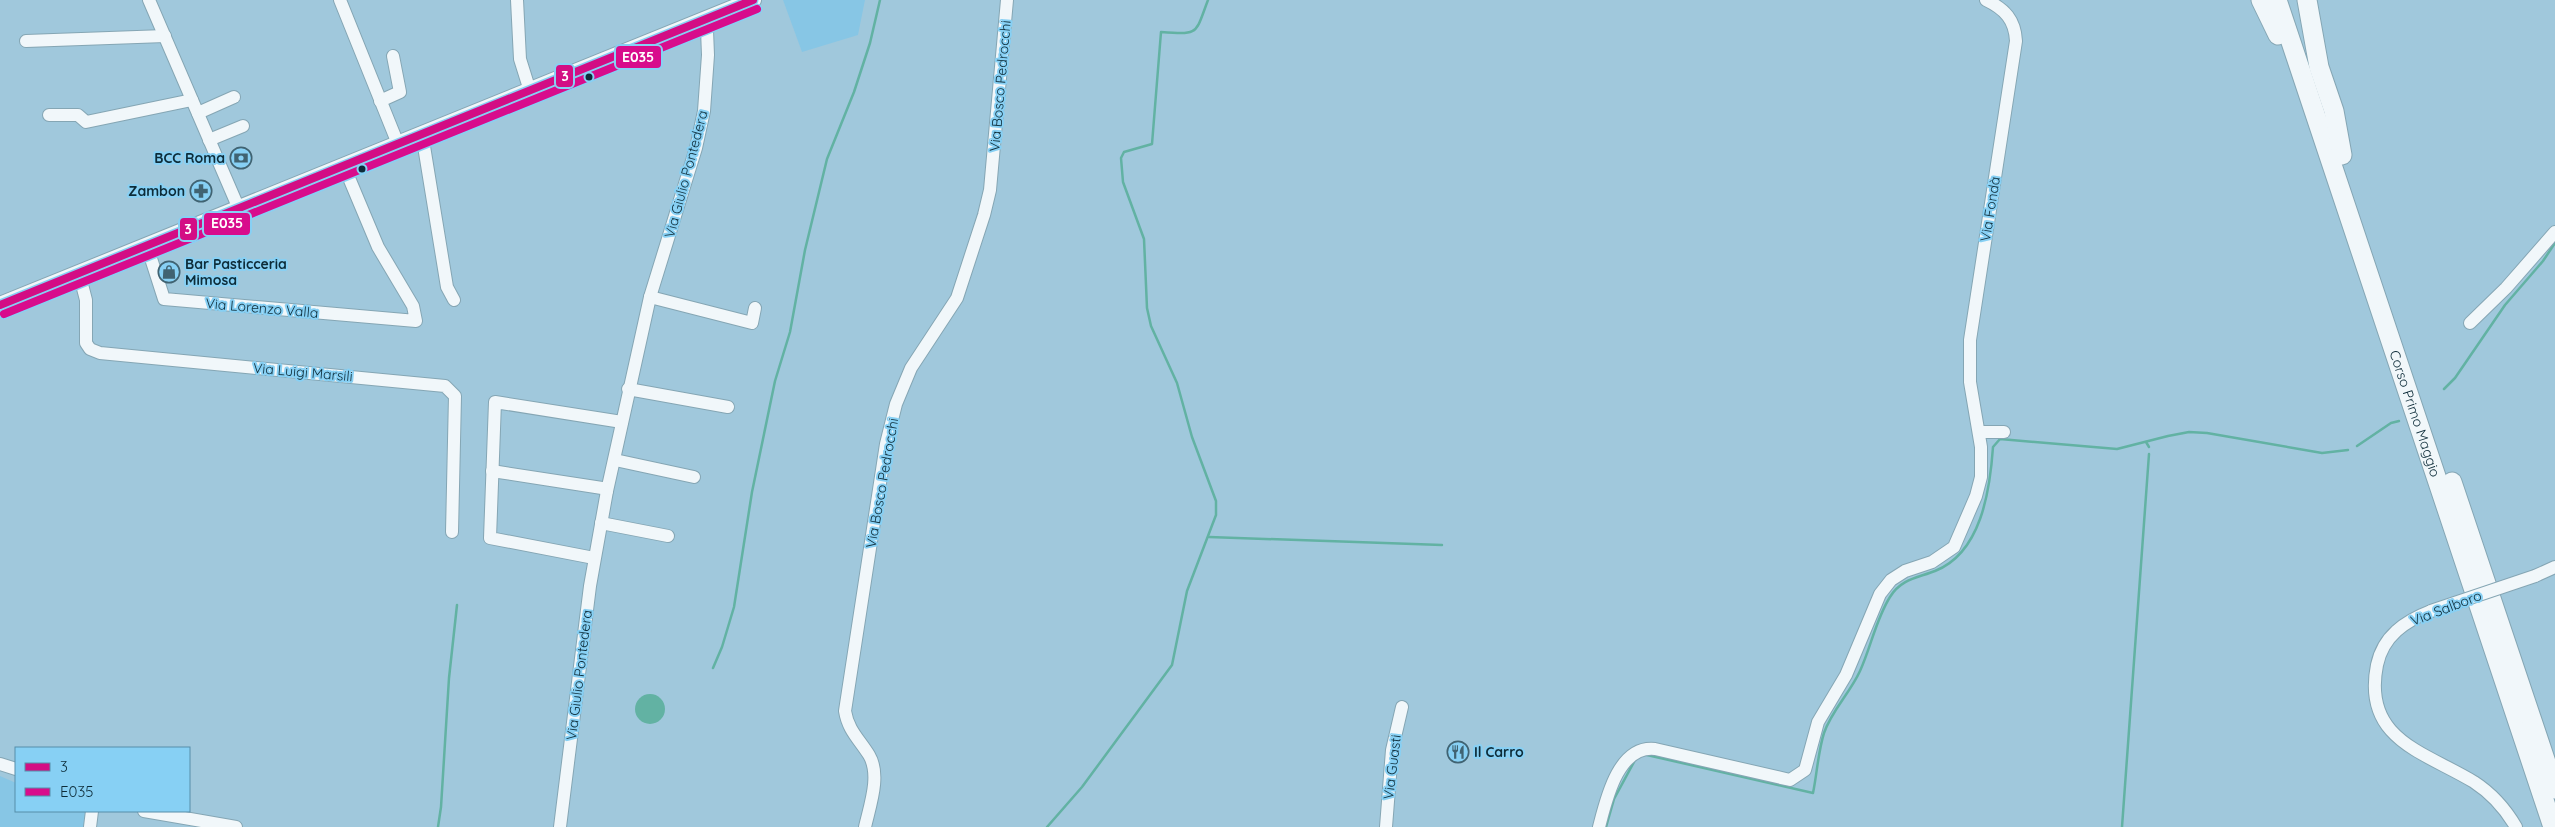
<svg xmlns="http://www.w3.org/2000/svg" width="2555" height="827" font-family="Quicksand,sans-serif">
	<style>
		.built { fill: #87c6e5 }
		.water { fill: #62b2a3 }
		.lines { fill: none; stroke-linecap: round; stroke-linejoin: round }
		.stream { stroke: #62b2a3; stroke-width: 2.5 }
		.minor-casing { stroke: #85a6b4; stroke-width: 14 }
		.major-casing { stroke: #85a6b4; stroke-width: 18 }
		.highway-casing { stroke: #85a6b4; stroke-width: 21 }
		.minor { stroke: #f1f7fa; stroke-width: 12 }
		.major { stroke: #f1f7fa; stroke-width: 16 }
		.highway { stroke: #f1f7fa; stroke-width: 19 }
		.minor-bridge-casing { stroke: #85a6b4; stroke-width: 14; stroke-linecap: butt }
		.minor-bridge { stroke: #f1f7fa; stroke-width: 12 }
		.bus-1-casing { stroke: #87d0f4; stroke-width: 11 }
		.bus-2-casing { stroke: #87d0f4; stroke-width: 11 }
		.bus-1 { stroke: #d30d84; stroke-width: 8 }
		.bus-2 { stroke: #d80c8c; stroke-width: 8 }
		.bus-dot { fill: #0d2c39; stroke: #87d0f4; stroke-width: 2 }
		.labels { text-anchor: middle; stroke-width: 4; stroke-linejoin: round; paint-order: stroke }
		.street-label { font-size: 14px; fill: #0d2c39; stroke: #87d0f4 }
		.poi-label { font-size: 14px; font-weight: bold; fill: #0d2c39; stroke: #87d0f4; text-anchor: end }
		.line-badge { stroke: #87d0f4; stroke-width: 2 }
		.badge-label { font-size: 14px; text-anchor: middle; font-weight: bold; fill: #fff }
	</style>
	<rect width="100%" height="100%" fill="#a0c8dc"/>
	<g class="built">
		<path d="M783 0H865L858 35 802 52Z"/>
		<path d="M0 776 16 783V811H86L84 827H0Z"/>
	</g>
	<circle class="water" cx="650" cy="709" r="15"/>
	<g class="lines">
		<g class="stream">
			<path d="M2444 389 2455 378 2505 305 2543 261 2555 243"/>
			<path d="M2146 442 2149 447"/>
			<path d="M2357 446 2391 423 2399 421"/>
			<path d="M1209 537 1442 545"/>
			<path d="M713 668 722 647 734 607 752 492 775 381 790 332 805 250 827 159 854 92 870 43 880 0"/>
			<path d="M1647 755 1813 793C1817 774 1818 752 1824 733 1832 710 1850 693 1860 671 1871 647 1876 619 1890 597 1901 579 1917 578 1935 571 1981 553 1990 491 1993 447L2000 439 2117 449 2168 436 2189 432 2207 433 2322 453 2348 450"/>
			<path d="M438 827 441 807 449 678 457 605"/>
			<path d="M1047 827 1082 787 1172 665 1187 591 1216 515V501L1192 437 1177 383 1151 326 1147 308 1144 239 1123 182 1121 158 1124 152 1152 144 1161 32C1200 35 1195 34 1208 0"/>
			<path d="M1606 827 1614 799 1634 762"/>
			<path d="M2122 827 2149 454"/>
		</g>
		<g class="minor-casing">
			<g id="minor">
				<path d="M149 0 239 209"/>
				<path d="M340 0 398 144"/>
				<path d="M517 0 520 59 530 91"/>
				<path d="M26 41 165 36"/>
				<path d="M380 101 400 92 393 56"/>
				<path d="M198 113 234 97"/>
				<path d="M49 115H78L86 122 192 100"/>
				<path d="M422 134 447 287 454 300"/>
				<path d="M209 140 243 126"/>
				<path d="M147 246 164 299 416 321 413 306 378 247 344 166"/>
				<path d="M79 273 86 300V343L90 349 100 353 445 386 455 396 452 532"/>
				<path d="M650 297 752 323 755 308"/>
				<path d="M2470 323 2506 288 2555 232"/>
				<path d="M628 389 728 407"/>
				<path d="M1980 432H2004"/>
				<path d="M615 460 694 477"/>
				<path d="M492 471 602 488 607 491"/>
				<path d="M601 523 668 536"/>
				<path d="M594 558 490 538 495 402 622 422"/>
				<path d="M2535 576 2555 567"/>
				<path d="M2431 611C2405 621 2383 636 2377 665 2362 740 2425 752 2474 782 2491 793 2506 810 2516 827"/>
				<path d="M0 764 16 769"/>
				<path d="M144 811 236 827"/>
				<path d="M90 827 92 811"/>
				<path d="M560 827 590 586 607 491 650 297 696 148 704 111 708 55 707 30 704 20"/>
				<path d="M865 827C870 805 881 775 869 755 859 739 848 730 845 711L886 444 896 404 911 368 957 298 984 215 990 190 1007 0"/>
				<path d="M1386 827 1392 750 1402 707"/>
				<path d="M1599 827C1606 800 1618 745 1655 749L1790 780 1805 770 1818 722 1846 675 1880 594 1891 580 1905 571 1932 562 1954 547 1976 496 1981 477V447L1970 382V340L2016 41C2015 20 2005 9 1986 0"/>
			</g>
		</g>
		<g class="major-casing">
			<path id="major" d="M0 305 753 0"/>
		</g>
		<g class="highway-casing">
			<g id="highway">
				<path d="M2261 0 2278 35"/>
				<path id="s1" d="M2277 0 2553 827"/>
				<path d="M2307 0 2319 67 2334 111 2342 155"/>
				<path d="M2452 482 2555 789"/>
			</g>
		</g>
		<use href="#minor" class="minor"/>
		<use href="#major" class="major"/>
		<use href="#highway" class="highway"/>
		<g class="minor-bridge-casing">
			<path id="minor-bridge" d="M2431 611 2535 576"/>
		</g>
		<use href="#minor-bridge" class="minor-bridge"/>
		<g class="bus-1-casing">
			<path id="bus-1" d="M0 305 753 0"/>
		</g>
		<g class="bus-2-casing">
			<path id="bus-2" d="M4 314 757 9"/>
		</g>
		<use href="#bus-1" class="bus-1"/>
		<use href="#bus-2" class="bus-2"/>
	</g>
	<defs>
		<g id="bank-ring" transform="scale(1.125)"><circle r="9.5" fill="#87d0f4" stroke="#406372" stroke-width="1.5"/><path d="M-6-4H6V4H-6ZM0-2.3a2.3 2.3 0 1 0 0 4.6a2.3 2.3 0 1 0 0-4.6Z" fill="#406372"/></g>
		<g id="pharmacy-ring" transform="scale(1.125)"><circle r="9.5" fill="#87d0f4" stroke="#406372" stroke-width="1.5"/><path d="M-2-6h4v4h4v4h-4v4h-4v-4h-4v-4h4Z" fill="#406372"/></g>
		<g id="shop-ring" transform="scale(1.125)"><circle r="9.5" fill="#87d0f4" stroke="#406372" stroke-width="1.5"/><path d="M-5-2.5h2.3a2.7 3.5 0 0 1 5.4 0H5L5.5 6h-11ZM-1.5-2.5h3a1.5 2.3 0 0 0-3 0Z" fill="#406372"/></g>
		<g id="restaurant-ring" transform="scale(1.125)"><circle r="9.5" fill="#87d0f4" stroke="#406372" stroke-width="1.5"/><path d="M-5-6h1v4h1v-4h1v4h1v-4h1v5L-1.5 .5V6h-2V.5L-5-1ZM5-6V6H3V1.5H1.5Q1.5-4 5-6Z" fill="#406372"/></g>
	</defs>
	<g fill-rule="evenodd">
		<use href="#bank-ring" x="241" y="158"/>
		<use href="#pharmacy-ring" x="201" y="191"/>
		<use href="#shop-ring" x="169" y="272"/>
		<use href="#restaurant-ring" x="1458" y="752"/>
	</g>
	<g class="bus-dot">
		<circle cx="589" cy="77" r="4.5"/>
		<circle cx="362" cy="169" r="4.5"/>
	</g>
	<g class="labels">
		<g class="street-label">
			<text transform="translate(1000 86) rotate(-85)" y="5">Via Bosco Pedrocchi</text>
			<text transform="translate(686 174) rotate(-75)" y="5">Via Giulio Pontedera</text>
			<text transform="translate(1990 209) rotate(-81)" y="5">Via Fondà</text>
			<text transform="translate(262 308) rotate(5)" y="5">Via Lorenzo Valla</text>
			<text transform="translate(303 372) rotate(5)" y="5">Via Luigi Marsili</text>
			<text dy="5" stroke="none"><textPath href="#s1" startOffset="436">Corso Primo Maggio</textPath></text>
			<text transform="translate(882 483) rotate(-80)" y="5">Via Bosco Pedrocchi</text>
			<text transform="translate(2446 608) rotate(-21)" y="5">Via Salboro</text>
			<text transform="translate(579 675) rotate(-83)" y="5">Via Giulio Pontedera</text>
			<text transform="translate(1392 767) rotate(-83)" y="5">Via Guasti</text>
		</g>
		<g class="poi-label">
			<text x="225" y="163">BCC Roma</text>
			<text x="185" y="196">Zambon</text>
			<text x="185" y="269" text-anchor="start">Bar Pasticceria<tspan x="185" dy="16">Mimosa</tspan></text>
			<text x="1474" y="757" text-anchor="start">Il Carro</text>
		</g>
	</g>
	<g class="line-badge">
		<rect x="615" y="45" width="47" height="24" rx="5" fill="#d80c8c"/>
		<rect x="555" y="64" width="19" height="24" rx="5" fill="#d30d84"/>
		<rect x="203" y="212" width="48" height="24" rx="5" fill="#d80c8c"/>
		<rect x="179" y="217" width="19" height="24" rx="5" fill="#d30d84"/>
	</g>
	<g class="badge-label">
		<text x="638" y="62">E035</text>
		<text x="565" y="81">3</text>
		<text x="227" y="228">E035</text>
		<text x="188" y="234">3</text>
	</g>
	<rect x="15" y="747" width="175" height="65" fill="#87d0f4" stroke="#568ea9"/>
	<rect x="25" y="763" width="25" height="8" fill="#d30d84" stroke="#568ea9"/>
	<text x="60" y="772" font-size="15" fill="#0d2c39">3</text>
	<rect x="25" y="788" width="25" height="8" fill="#d80c8c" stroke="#568ea9"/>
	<text x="60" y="797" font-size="15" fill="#0d2c39">E035</text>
</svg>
